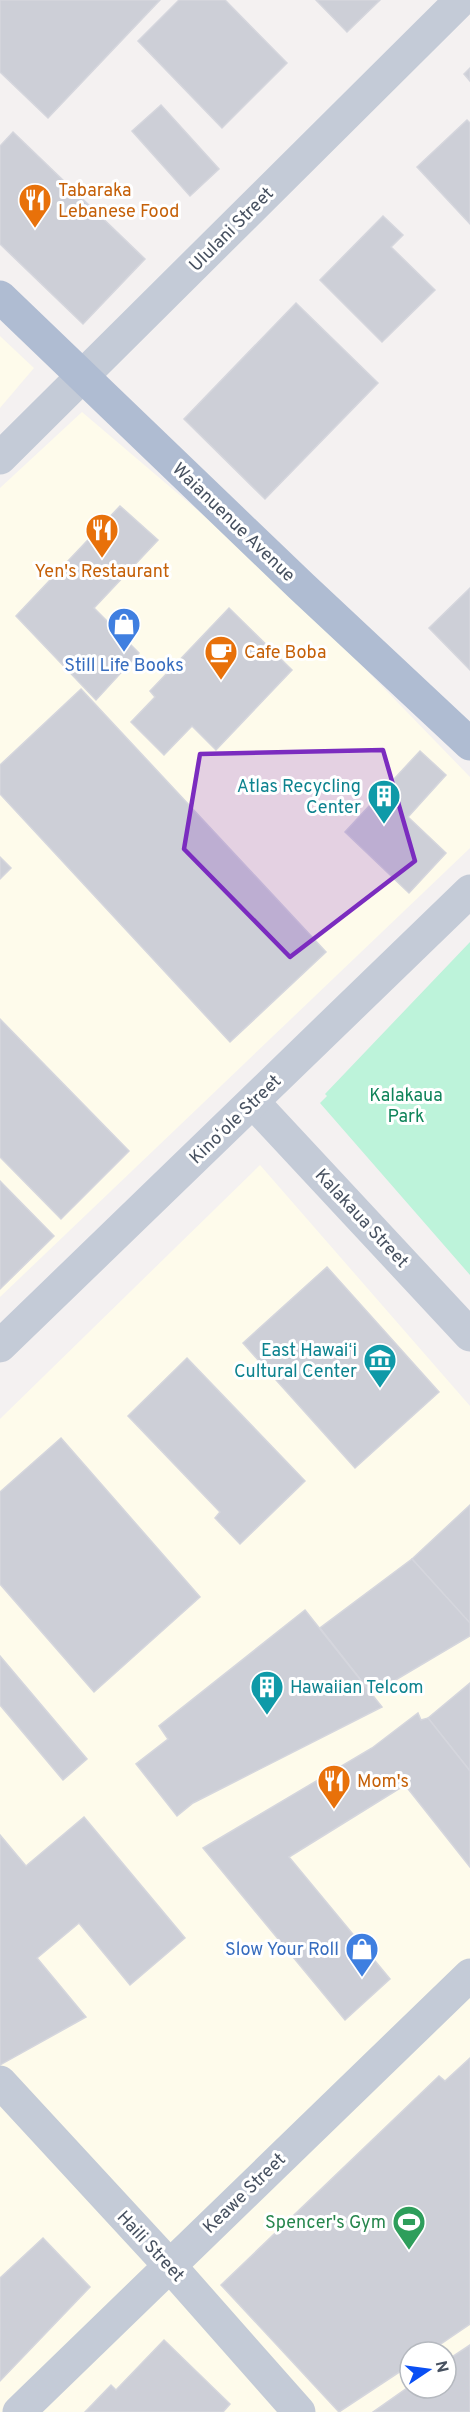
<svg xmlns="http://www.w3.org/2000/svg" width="470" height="2412" font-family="Overpass,sans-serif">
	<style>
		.commercial { fill: #fefbeb; fill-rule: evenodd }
		.green { fill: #bdf3da }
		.building { fill: #cdcfd7; stroke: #d5d6dd; stroke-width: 1.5 }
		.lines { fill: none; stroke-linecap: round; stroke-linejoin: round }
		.minor { stroke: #c4cbd7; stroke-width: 33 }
		.major { stroke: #afbcd2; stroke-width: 33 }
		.marked { fill: #7b2cbf; fill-opacity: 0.2; stroke: #7b2cbf; stroke-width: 4.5; stroke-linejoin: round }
		.labels { text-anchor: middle; stroke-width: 6; stroke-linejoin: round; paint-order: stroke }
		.food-label { font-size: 18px; fill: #c56008; stroke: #fff; text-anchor: start }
		.street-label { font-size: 18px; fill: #475160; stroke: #fff }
		.shop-label { font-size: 18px; fill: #366cbe; stroke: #fff }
		.culture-label { font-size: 18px; fill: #0d838f; stroke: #fff; text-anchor: end }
		.park-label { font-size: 18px; fill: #10845a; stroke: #fff }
		.leisure-label { font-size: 18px; fill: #27864d; stroke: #fff; text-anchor: end }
	</style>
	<rect width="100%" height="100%" fill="#f4f1f1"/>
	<g class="commercial">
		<path d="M0 336 34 368 0 408Z"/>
		<path d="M82 412 276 577 470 777V848L0 1297V488Z"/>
		<path d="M260 1165 470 1406V2412H0V1419ZM410 2352H446V2388H410Z"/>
	</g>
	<path class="green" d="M470 942V1275L320 1103 327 1096 325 1094Z"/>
	<g class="building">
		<path d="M0 0H160L48 118 0 72Z"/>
		<path d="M179 0H225L287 63 222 128 138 41Z"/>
		<path d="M316 0H380L347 32Z"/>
		<path d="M470 68V81L464 74Z"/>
		<path d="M161 105 219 169 190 196 132 131Z"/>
		<path d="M467 120 470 123V224L417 167Z"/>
		<path d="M13 132 145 259 83 324 0 244V146Z"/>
		<path d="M383 216 403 235 391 247 435 290 382 342 320 280Z"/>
		<path d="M296 303 378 383 265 499 184 419Z"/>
		<path d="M120 506 158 540 94 608 139 653 96 700 16 616Z"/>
		<path d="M470 588V670L429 628Z"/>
		<path d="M229 608 292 670 216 750 192 726 164 755 131 722 155 697 150 691Z"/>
		<path d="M81 689 326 952 230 1042 0 794V765Z"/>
		<path d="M420 751 446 775 408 817 446 853 409 893 345 832Z"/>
		<path d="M0 857 11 868 0 879Z"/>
		<path d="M0 1019 129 1151 61 1219 0 1157Z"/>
		<path d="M0 1181 54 1236 0 1289Z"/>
		<path d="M327 1267 439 1392 355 1468 243 1343Z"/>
		<path d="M187 1358 305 1481 240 1544 215 1518 220 1512 128 1416Z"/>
		<path d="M61 1438 200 1597 94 1692 0 1584V1492Z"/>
		<path d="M470 1505V1623L412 1559Z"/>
		<path d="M412 1559 470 1623V1636L372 1694 320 1628Z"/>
		<path d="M305 1610 382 1707 193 1803 177 1816 136 1764 168 1739 159 1726Z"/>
		<path d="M0 1656 87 1759 63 1780 0 1705Z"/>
		<path d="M470 1683V1771L428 1718Z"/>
		<path d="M418 1713 421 1720 428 1718 470 1771V1867L405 1785 289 1857 390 1979 345 2020 203 1848 372 1748Z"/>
		<path d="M84 1817 185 1938 130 1985 79 1923 37 1958 86 2017 0 2065V1835L26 1866Z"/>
		<path d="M470 2058V2324L429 2352H410V2365L339 2412 221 2285 439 2076 445 2081Z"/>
		<path d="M43 2238 90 2287 0 2381V2278Z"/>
		<path d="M164 2340 230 2404 223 2412H85L111 2385 116 2390Z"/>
		<path d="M470 2345V2412H373L410 2386V2388H446V2361Z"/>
	</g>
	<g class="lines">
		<g class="minor">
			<path d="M0 458 461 0"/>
			<path d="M253 1102 470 1335"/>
			<path d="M0 1346 470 891"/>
			<path d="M0 2082 170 2266 299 2412"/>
			<path d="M19 2412 470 1975"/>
		</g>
		<path class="major" d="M0 297 301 586 470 744"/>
	</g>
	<path class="marked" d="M383 750 415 861 290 957 184 849 200 754Z"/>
	<defs>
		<g id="restaurant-pin" transform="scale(1.725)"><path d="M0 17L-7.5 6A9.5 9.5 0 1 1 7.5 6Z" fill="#e8710a" stroke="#fff"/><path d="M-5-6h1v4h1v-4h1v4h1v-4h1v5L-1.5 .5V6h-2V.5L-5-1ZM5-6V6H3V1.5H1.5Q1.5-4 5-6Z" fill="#fff"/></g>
		<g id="shop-pin" transform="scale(1.725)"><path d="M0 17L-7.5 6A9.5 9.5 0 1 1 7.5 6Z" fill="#3f7fe0" stroke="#fff"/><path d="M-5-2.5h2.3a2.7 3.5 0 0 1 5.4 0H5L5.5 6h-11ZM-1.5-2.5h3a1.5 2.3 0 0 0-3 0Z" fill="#fff"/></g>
		<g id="cafe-pin" transform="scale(1.725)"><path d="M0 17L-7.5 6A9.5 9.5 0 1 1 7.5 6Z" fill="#e8710a" stroke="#fff"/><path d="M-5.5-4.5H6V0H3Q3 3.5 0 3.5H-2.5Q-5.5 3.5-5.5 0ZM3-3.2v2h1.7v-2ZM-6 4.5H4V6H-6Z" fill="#fff"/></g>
		<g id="building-pin" transform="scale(1.725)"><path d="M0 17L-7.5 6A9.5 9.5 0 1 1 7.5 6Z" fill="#0f9aa8" stroke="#fff"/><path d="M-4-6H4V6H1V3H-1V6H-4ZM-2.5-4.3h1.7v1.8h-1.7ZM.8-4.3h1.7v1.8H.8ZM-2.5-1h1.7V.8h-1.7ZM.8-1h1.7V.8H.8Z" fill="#fff"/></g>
		<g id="museum-pin" transform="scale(1.725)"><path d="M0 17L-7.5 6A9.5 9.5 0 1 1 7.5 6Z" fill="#0f9aa8" stroke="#fff"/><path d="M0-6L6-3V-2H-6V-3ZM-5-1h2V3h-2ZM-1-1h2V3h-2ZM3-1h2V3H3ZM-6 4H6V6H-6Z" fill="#fff"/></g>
		<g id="stadium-pin" transform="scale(1.725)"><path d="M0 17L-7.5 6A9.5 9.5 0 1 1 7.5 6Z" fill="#2e9e5b" stroke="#fff"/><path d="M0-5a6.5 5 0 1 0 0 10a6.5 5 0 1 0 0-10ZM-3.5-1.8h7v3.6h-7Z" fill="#fff"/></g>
	</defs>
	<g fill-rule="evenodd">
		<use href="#restaurant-pin" x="35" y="200"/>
		<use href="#restaurant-pin" x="102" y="530"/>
		<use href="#shop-pin" x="124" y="624"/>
		<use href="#cafe-pin" x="221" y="652"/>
		<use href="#building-pin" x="384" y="796"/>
		<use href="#museum-pin" x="380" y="1360"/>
		<use href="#building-pin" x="267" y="1687"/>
		<use href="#restaurant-pin" x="334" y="1781"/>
		<use href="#shop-pin" x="362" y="1949"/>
		<use href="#stadium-pin" x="409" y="2222"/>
	</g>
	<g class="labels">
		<g class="food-label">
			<text x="58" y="196">Tabaraka<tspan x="58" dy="21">Lebanese Food</tspan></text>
			<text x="102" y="577" text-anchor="middle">Yen's Restaurant</text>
			<text x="244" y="658">Cafe Boba</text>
			<text x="357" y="1787">Mom's</text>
		</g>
		<g class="street-label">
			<text transform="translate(231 229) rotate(-45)" y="6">Ululani Street</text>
			<text transform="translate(234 522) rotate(44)" y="6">Waianuenue Avenue</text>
			<text transform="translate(235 1119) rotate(-44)" y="6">Kinoʻole Street</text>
			<text transform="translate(362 1218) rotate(47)" y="6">Kalakaua Street</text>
			<text transform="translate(244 2193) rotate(-44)" y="6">Keawe Street</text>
			<text transform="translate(151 2246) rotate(47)" y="6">Haili Street</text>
		</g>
		<g class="shop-label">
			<text x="124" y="671">Still Life Books</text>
			<text x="339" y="1955" text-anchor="end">Slow Your Roll</text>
		</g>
		<g class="culture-label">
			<text x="361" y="792">Atlas Recycling<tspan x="361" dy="21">Center</tspan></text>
			<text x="357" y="1356">East Hawaiʻi<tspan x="357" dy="21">Cultural Center</tspan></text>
			<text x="290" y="1693" text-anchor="start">Hawaiian Telcom</text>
		</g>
		<g class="park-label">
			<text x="406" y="1101">Kalakaua<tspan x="406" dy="21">Park</tspan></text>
		</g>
		<g class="leisure-label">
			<text x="386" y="2228">Spencer's Gym</text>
		</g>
	</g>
	<g transform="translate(428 2370) rotate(77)"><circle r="28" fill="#ffffff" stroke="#b5b9bf" stroke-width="1.5"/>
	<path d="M0-4.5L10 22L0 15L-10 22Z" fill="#0a4ff4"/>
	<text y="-9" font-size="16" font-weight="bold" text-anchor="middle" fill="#475160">N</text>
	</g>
</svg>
